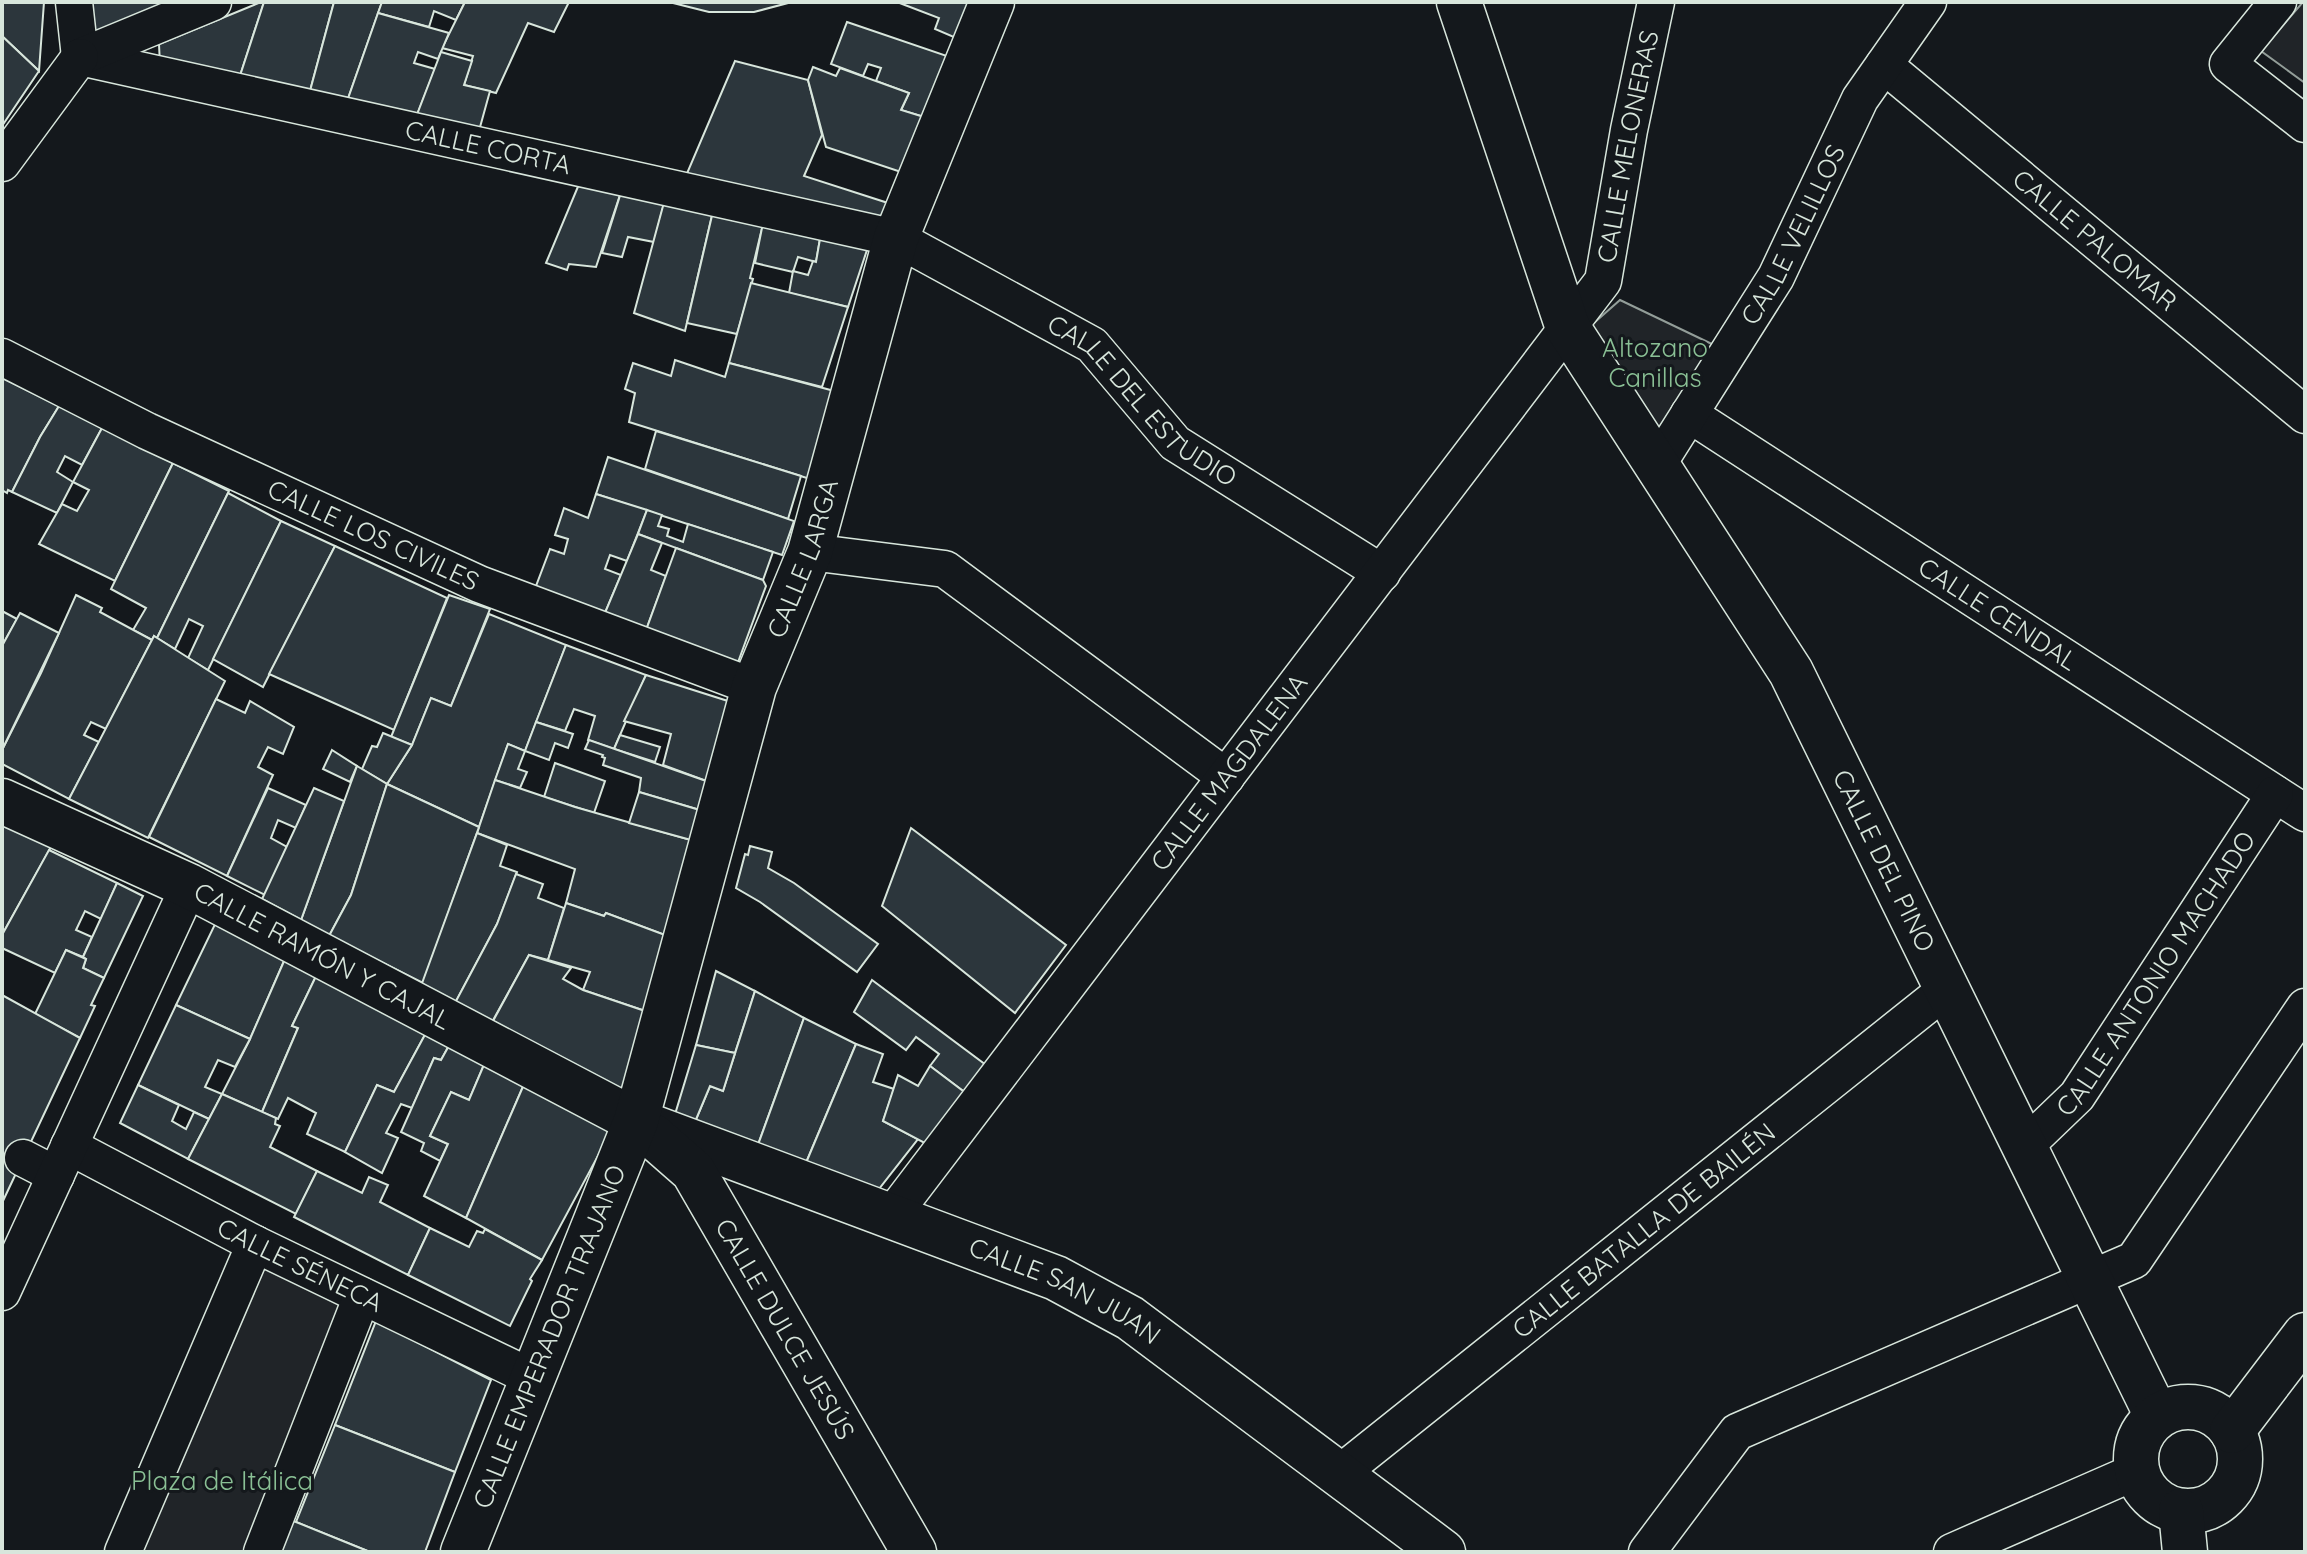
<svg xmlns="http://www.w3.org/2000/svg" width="2307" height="1554" font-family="Quicksand,sans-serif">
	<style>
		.green { fill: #202428; stroke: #939e99; stroke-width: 2 }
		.building { fill: #2c363c; stroke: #d8e6dc; stroke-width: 2 }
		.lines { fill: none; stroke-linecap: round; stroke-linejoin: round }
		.street-casing { stroke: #d8e6dc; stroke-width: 39 }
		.secondary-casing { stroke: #d8e6dc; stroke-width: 47 }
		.street { stroke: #14181c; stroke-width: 36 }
		.secondary { stroke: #14181c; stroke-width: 44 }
		.labels { text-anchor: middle; stroke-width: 6; stroke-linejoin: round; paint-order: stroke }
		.street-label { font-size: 26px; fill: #d8e6dc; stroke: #14181c }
		.park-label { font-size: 26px; fill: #8ac095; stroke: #14181c }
	</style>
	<rect width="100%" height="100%" fill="#14181c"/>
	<g class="green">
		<path d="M2303 2H2305V83L2261 51Z"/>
		<path d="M1620 300 1714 345 1657 441 1586 330Z"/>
		<path d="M255 1244 362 1296 262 1552H123Z"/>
	</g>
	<g class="building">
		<path d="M2 2H44L39 71 2 36Z"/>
		<path d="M92 2H194L107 42 91 27Z"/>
		<path d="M261 2H264L237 85 160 65 159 44Z"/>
		<path d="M264 2H334L307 102 237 85Z"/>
		<path d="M334 2H382L344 110 307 102Z"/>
		<path d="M382 2H465L456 20 434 11 429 27 378 13Z"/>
		<path d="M465 2H569L554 32 528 23 496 93 464 85 473 56 442 48Z"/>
		<path d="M669 2H792L754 12H709Z"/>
		<path d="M897 2H971L956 38 935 29 939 18Z"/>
		<path d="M378 13 449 33 438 59 418 52 414 63 435 69 413 125 344 110Z"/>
		<path d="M847 22 947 56 924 117 901 110 909 93 876 81 881 68 868 64 863 76 831 64Z"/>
		<path d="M2 36 39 71 2 126Z"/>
		<path d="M441 52 472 61 464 85 490 91 477 138 413 125Z"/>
		<path d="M735 61 808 80 822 135 804 176 891 204 882 230 685 178Z"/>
		<path d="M813 67 836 76 840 68 909 93 901 110 924 117 904 173 826 147 808 80Z"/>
		<path d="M582 177 623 186 596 267 569 264 567 270 546 263Z"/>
		<path d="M623 186 666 196 654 242 628 237 622 257 602 253Z"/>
		<path d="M666 195 714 207 685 331 634 313Z"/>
		<path d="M714 207 765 216 750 278 753 279 737 334 687 323Z"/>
		<path d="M764 218 821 233 816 262 798 257 793 272 755 263Z"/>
		<path d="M821 233 869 244 848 307 789 293 793 271 808 275 813 261 816 262Z"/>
		<path d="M751 283 848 307 822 387 729 363Z"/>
		<path d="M675 360 725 377 729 363 838 392 810 479 629 422 635 393 625 389 633 363 671 376Z"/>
		<path d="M2 378 59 406 40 437 12 492 8 490 7 493 2 490Z"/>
		<path d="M59 406 102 428 82 465 65 456 57 472 73 482 57 513 12 492 40 437Z"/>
		<path d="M102 428 173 463 115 581 39 544 62 504 77 511 89 490 73 482Z"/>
		<path d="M656 431 801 476 788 519 645 469Z"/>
		<path d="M608 457 794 521 782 555 596 494Z"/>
		<path d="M173 463 229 491 157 638 154 636 152 640 133 630 146 608 111 589Z"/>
		<path d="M228 493 281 521 208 670 188 658 203 626 189 619 175 649 157 638Z"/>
		<path d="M596 494 647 510 627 561 610 555 605 569 621 575 602 620 533 594 550 549 564 554 568 539 555 535 564 508 588 518Z"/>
		<path d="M647 510 662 515 658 526 669 529 667 536 683 542 688 524 773 552 763 580 638 534Z"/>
		<path d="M281 521 335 546 263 687 213 659Z"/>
		<path d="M638 534 662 543 651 570 666 576 645 633 602 620Z"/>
		<path d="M335 546 447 598 394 730 269 674Z"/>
		<path d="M676 548 763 580 766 586 737 665 645 633Z"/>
		<path d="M76 595 102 608 100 612 152 640 106 729 91 722 84 735 99 742 69 799 2 764V750L41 673Z"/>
		<path d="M449 595 490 609 451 706 431 698 412 745 391 737Z"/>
		<path d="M2 611 17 619 2 646Z"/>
		<path d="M20 613 59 633 2 750V646Z"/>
		<path d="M489 614 566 645 525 751 508 744 479 827 387 784 412 745 431 698 451 706Z"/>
		<path d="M154 636 225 681 148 838 69 799Z"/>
		<path d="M566 645 646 675 614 749 588 740 595 716 574 709 565 731 536 722Z"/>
		<path d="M646 675 731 702 709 782 663 765 671 734 624 721Z"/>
		<path d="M216 699 245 713 250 701 294 727 283 754 268 747 258 767 273 775 227 876 149 837Z"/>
		<path d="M536 722 573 734 568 748 555 743 549 760 525 751Z"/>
		<path d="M383 733 412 745 387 784 362 769 372 746 377 747Z"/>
		<path d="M620 735 660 747 655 762 614 749Z"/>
		<path d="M589 740 709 782 703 811 639 792 641 778 603 765 605 758 602 757 603 755 585 749Z"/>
		<path d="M508 744 525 751 518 769 527 772 520 788 495 780Z"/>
		<path d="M332 750 357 766 350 782 323 769Z"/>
		<path d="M555 763 605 781 594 813 544 797Z"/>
		<path d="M357 766 387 784 351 895 329 936 301 920Z"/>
		<path d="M495 780 575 807 691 840 665 935 606 913 604 916 566 903 575 869 477 833Z"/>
		<path d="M387 784 479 827 423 983 329 936 351 895Z"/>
		<path d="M268 788 306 805 296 828 278 820 271 838 287 847 265 895 227 876Z"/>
		<path d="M314 788 344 801 301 920 262 899Z"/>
		<path d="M639 792 703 811 691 840 629 823Z"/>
		<path d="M2 822 51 847 2 935Z"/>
		<path d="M911 828 1066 945 1015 1013 882 906Z"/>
		<path d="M477 833 507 845 500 866 517 872 497 924 454 1005 421 986Z"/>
		<path d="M750 846 772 852 768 868 794 883 878 944 857 972 760 902 736 888 745 854 748 855Z"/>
		<path d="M49 850 117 883 101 919 85 911 76 930 92 937 83 957 66 950 55 973 2 948V935Z"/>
		<path d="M516 874 543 884 538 898 564 908 548 960 529 955 491 1024 455 1003 497 924Z"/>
		<path d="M117 883 143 896 104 978 83 968 86 959 83 957Z"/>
		<path d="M566 903 604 916 606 913 665 935 645 1011 583 990 590 972 548 960Z"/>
		<path d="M218 918 288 952 250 1039 176 1005Z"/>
		<path d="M66 950 86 959 83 968 104 978 91 1005 95 1006 80 1038 35 1014Z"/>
		<path d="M288 952 319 970 292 1026 298 1028 262 1112 222 1094 250 1039Z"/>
		<path d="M529 955 571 968 563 979 583 990 645 1011 622 1092 493 1021Z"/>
		<path d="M319 970 427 1031 394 1092 377 1085 345 1152 307 1134 316 1113 288 1098 278 1119 262 1112 298 1028 292 1026Z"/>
		<path d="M716 971 755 991 735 1053 696 1045Z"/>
		<path d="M872 980 990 1068 971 1097 930 1066 939 1054 916 1037 906 1050 854 1012Z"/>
		<path d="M755 991 804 1018 755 1153 692 1129 710 1086 723 1091Z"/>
		<path d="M2 995 80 1038 2 1203Z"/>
		<path d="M176 1005 250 1039 235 1067 218 1060 205 1087 222 1094 209 1119 138 1085Z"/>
		<path d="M804 1018 856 1044 803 1170 755 1153Z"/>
		<path d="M427 1031 451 1042 441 1060 434 1058 412 1108 401 1104 386 1133 398 1138 382 1173 345 1152 377 1085 394 1092Z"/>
		<path d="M451 1042 486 1060 469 1100 451 1092 430 1136 448 1144 440 1161 421 1151 424 1143 401 1132 434 1058 441 1060Z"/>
		<path d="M856 1044 883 1054 873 1082 894 1089 883 1121 918 1139 875 1194 803 1170Z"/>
		<path d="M696 1045 735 1053 723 1091 710 1086 692 1129 673 1121Z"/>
		<path d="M486 1060 525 1082 466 1218 424 1196 448 1144 430 1136 451 1092 469 1100Z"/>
		<path d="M930 1066 971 1097 936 1149 883 1121 898 1075 918 1086Z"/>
		<path d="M525 1082 613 1128 542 1260 466 1218Z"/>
		<path d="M138 1085 179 1105 172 1121 186 1129 194 1112 209 1119 188 1159 120 1123Z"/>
		<path d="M222 1094 276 1118 275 1124 280 1126 270 1147 317 1171 296 1214 188 1159Z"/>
		<path d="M317 1171 362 1193 369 1177 388 1185 380 1202 430 1228 408 1275 294 1217Z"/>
		<path d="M430 1228 469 1247 477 1231 483 1233 485 1229 542 1260 530 1279 532 1281 510 1326 408 1275Z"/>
		<path d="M376 1321 491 1380 455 1472 335 1425Z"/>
		<path d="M335 1425 455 1472 425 1552H370L296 1522Z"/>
		<path d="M284 1518 296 1522 370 1552H271Z"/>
	</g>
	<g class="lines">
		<g class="street-casing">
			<g id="street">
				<path d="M74 2 80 57"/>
				<path d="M2278 2 2228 64 2305 124"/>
				<path id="s1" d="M80 57 896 238 1092 345 1175 443 1382 573"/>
				<path d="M80 57 213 2"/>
				<path id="s2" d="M1884 65 2305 415"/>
				<path d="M2 163 80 57"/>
				<path id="s3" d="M2 357 147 431 479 584 754 687"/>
				<path id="s4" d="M1689 414 2305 813"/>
				<path id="s5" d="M1657 465 1776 277 1860 99 1928 2"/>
				<path d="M810 552 945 569 1226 777"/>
				<path id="s6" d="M2026 1145 2077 1096 2275 794"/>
				<path id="s7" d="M69 1146 255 1244 533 1378"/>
				<path d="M23 1158 56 1175"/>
				<path id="s8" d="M890 1218 1603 281 1629 130 1656 2"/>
				<path d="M2 1292 189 886"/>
				<path id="s9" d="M1339 1474 1948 988"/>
				<path d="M123 1552 255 1244"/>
				<path d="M262 1552 362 1296"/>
				<path d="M1647 1552 1737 1432 2134 1260 2305 1007"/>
				<path d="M1952 1552 2137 1471"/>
			</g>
		</g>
		<g class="secondary-casing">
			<g id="secondary">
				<path id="s10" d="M1459 2 1568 328 1791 672 2157 1416"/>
				<path id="s11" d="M2 801 189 886 636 1121 1056 1278 1130 1318 1443 1552"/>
				<path id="s12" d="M653 1136 693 1171 914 1552"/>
				<circle cx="2188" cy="1459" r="52"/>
				<path d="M2232 1431 2305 1335"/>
				<path d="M2181 1511 2185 1552"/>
				<path id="s13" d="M463 1552 636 1121 754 687 810 552 896 238 992 2"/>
			</g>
		</g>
		<use href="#street" class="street"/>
		<use href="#secondary" class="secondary"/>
	</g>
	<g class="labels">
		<g class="street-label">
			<text dy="9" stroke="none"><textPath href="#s1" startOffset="418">CALLE CORTA</textPath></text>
			<text dy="9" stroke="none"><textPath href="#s8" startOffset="1314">CALLE MELONERAS</textPath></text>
			<text dy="9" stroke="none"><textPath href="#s5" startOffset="268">CALLE VELILLOS</textPath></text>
			<text dy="9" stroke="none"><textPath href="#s2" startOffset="274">CALLE PALOMAR</textPath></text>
			<text dy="9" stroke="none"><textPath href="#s1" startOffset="1134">CALLE DEL ESTUDIO</textPath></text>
			<text dy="9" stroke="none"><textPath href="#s3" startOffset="412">CALLE LOS CIVILES</textPath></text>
			<text dy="9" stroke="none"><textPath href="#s13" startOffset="1052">CALLE LARGA</textPath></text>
			<text dy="9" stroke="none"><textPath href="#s4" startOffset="368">CALLE CENDAL</textPath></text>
			<text dy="9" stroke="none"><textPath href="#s8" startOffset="560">CALLE MAGDALENA</textPath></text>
			<text dy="9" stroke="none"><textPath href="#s10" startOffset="964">CALLE DEL PINO</textPath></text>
			<text dy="9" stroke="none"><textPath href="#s11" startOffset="356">CALLE RAMÓN Y CAJAL</textPath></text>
			<text dy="9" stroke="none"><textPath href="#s6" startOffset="216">CALLE ANTONIO MACHADO</textPath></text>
			<text dy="9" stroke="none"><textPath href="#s9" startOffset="390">CALLE BATALLA DE BAILÉN</textPath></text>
			<text dy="9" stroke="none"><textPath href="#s7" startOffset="260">CALLE SÉNECA</textPath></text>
			<text dy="9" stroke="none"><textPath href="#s11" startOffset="1172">CALLE SAN JUAN</textPath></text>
			<text dy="9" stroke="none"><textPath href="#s12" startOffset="236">CALLE DULCE JESÚS</textPath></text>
			<text dy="9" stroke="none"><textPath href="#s13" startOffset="232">CALLE EMPERADOR TRAJANO</textPath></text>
		</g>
		<g class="park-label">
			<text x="1655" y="357">Altozano<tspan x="1655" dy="30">Canillas</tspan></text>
			<text x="222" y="1490">Plaza de Itálica</text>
		</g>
	</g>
	<rect width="2307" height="1554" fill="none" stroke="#d8e6dc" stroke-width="8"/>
</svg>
